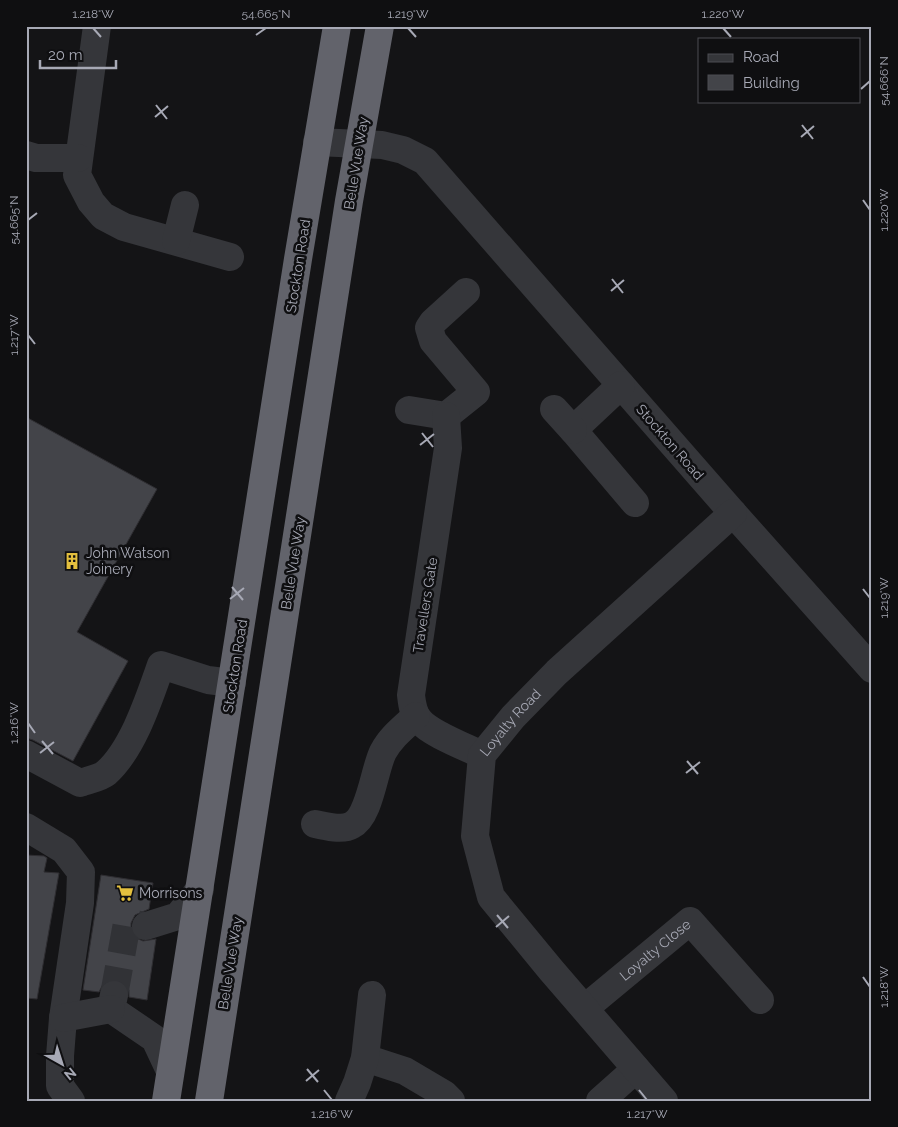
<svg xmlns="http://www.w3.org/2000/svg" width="898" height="1127" font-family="Raleway,sans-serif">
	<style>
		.building { fill: #434449; stroke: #2f2e32 }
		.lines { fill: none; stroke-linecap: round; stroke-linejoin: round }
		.minor-tunnel { stroke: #313236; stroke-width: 28; stroke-dasharray: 28 14; stroke-linecap: butt }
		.minor { stroke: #35363a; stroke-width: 28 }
		.highway { stroke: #62636b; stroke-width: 28 }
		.ticks { fill: none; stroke: #a7a9b5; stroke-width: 2 }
		.labels { text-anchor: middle; stroke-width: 5; stroke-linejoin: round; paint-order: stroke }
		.street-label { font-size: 14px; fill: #a7a9b5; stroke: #0f0f11 }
		.poi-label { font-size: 14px; fill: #a7a9b5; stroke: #0f0f11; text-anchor: start }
		.neatline { fill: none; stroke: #a7a9b5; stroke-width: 2 }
		.ticks-label { font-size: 12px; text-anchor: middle; fill: #a7a9b5 }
	</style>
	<rect width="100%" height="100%" fill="#141416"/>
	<g class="building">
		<path d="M26 417 157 489 77 632 128 661 73 761 33 740 26 738Z"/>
		<path d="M26 855 44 856 47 858 44 872 59 873 37 999 26 998Z"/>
		<path d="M101 875 153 883 149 909 135 915 131 923V931L136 938 143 941 156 939 147 1000 129 997V990L125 984 117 980H110L103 984 99 992 83 990Z"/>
	</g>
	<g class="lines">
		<path class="minor-tunnel" d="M114 995 127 923 146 926"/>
		<g class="minor">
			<path d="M97 26 77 175 91 202 103 216 124 227 230 257"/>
			<path d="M317 142 382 145 403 150 425 161 733 513 872 669"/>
			<path d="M26 155 36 158H78"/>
			<path d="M176 241 185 205"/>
			<path d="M621 385 573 430 635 503"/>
			<path d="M554 409 573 430"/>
			<path d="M409 410 446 416 476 392 433 341 429 328 433 322 466 292"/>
			<path d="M446 416 448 448 411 695C412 704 413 714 420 721 431 734 466 747 482 755"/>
			<path d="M26 754 80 783C88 780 100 778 106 773 133 749 149 699 161 665L208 680 232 683"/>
			<path d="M315 824C326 826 342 831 352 825 370 816 374 770 383 752 391 737 404 727 416 716"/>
			<path d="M26 827 64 850 81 872 80 903 63 1018 60 1056V1086L71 1101"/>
			<path d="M146 926 178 916 200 889"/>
			<path d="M114 995 111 1009 155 1039 170 1071"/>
			<path id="s1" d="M585 1008 690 921 760 1000"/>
			<path d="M63 1018 111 1009"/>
			<path d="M365 1058 405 1071 444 1094 451 1101"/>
			<path d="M349 1101 357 1083 365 1058 372 995"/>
			<path d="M600 1101 636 1069"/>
			<path id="s2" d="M664 1101 551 970 491 897 475 836 482 755 513 717 557 672 733 513"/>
		</g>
		<g class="highway">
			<path d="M166 1101 298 259 337 26"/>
			<path d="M209 1101 349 201 380 26"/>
		</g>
	</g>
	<path class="ticks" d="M93 28 101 37M408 28 416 37M723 28 731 37M256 35 266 28M861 89 870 81M156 105 167 119M155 117 168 106M802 125 813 139M801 137 814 126M863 200 870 210M28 220 37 213M612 279 623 293M611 291 624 280M28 335 35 344M422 433 433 447M420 445 434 434M232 587 243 600M863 589 870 598M230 599 244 588M28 723 35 733M42 741 53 754M40 753 54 742M687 761 698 774M686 773 700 762M497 915 508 928M496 927 509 916M863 977 870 987M307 1069 318 1082M306 1081 319 1070M324 1090 332 1100M639 1090 647 1100"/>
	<defs>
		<g id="building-bare" transform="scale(1.35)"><path d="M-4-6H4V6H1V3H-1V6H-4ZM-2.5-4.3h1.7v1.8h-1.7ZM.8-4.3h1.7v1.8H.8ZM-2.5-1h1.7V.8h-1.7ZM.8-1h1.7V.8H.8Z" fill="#e4c03e" stroke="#0f0f11" stroke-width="2.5" paint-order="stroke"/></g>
		<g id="supermarket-bare" transform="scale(1.35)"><path d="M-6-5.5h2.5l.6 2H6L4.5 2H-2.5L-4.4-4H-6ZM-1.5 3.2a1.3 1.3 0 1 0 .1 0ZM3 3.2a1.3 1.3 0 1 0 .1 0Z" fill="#e4c03e" stroke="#0f0f11" stroke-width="2.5" paint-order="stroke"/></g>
	</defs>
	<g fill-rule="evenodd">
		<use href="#building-bare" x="72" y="561"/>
		<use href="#supermarket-bare" x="125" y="893"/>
	</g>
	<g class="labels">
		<g class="street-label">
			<text transform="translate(356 163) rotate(-81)" y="5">Belle Vue Way</text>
			<text transform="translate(298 266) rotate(-81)" y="5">Stockton Road</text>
			<text transform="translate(670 442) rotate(49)" y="5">Stockton Road</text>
			<text transform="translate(293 563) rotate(-81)" y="5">Belle Vue Way</text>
			<text transform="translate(425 605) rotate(-81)" y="5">Travellers Gate</text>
			<text transform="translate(235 666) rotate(-81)" y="5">Stockton Road</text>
			<text dy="5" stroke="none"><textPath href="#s2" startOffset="455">Loyalty Road</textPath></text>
			<text dy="5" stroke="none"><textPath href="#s1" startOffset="91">Loyalty Close</textPath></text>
			<text transform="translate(230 963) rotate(-81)" y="5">Belle Vue Way</text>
		</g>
		<g class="poi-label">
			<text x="86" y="558">John Watson<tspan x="86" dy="16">Joinery</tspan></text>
			<text x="139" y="898">Morrisons</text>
		</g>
	</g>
	<rect width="898" height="1127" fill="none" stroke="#0f0f11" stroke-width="55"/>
	<rect x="698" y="38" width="162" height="65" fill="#0f0f11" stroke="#4c4d53"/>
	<rect x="708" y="54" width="25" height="8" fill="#35363a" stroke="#4c4d53"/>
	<text x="743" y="62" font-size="15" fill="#a7a9b5">Road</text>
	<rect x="708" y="75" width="25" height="15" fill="#434449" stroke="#4c4d53"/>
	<text x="743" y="88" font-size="15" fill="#a7a9b5">Building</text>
	<g transform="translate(62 1064) rotate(141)" stroke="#0f0f11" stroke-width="4" paint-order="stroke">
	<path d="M0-4L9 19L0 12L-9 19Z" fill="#a7a9b5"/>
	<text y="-8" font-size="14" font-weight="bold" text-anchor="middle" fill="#a7a9b5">N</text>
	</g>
	<path d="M40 60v8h76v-8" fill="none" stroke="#a7a9b5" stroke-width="2.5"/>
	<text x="48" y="60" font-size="15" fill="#a7a9b5" stroke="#0f0f11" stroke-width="4" paint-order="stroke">20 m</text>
	<rect x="28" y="28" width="842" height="1072" class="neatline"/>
	<g class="ticks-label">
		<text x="93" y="18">1.218°W</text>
		<text x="266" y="18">54.665°N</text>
		<text x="408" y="18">1.219°W</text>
		<text x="723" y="18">1.220°W</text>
		<text transform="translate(884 81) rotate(-90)" y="4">54.666°N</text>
		<text transform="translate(884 210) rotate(-90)" y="4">1.220°W</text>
		<text transform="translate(14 220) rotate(-90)" y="4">54.665°N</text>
		<text transform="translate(14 335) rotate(-90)" y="4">1.217°W</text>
		<text transform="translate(884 598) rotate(-90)" y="4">1.219°W</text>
		<text transform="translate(14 723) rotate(-90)" y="4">1.216°W</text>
		<text transform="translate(884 987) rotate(-90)" y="4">1.218°W</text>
		<text x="332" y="1118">1.216°W</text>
		<text x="647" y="1118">1.217°W</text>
	</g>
</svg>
